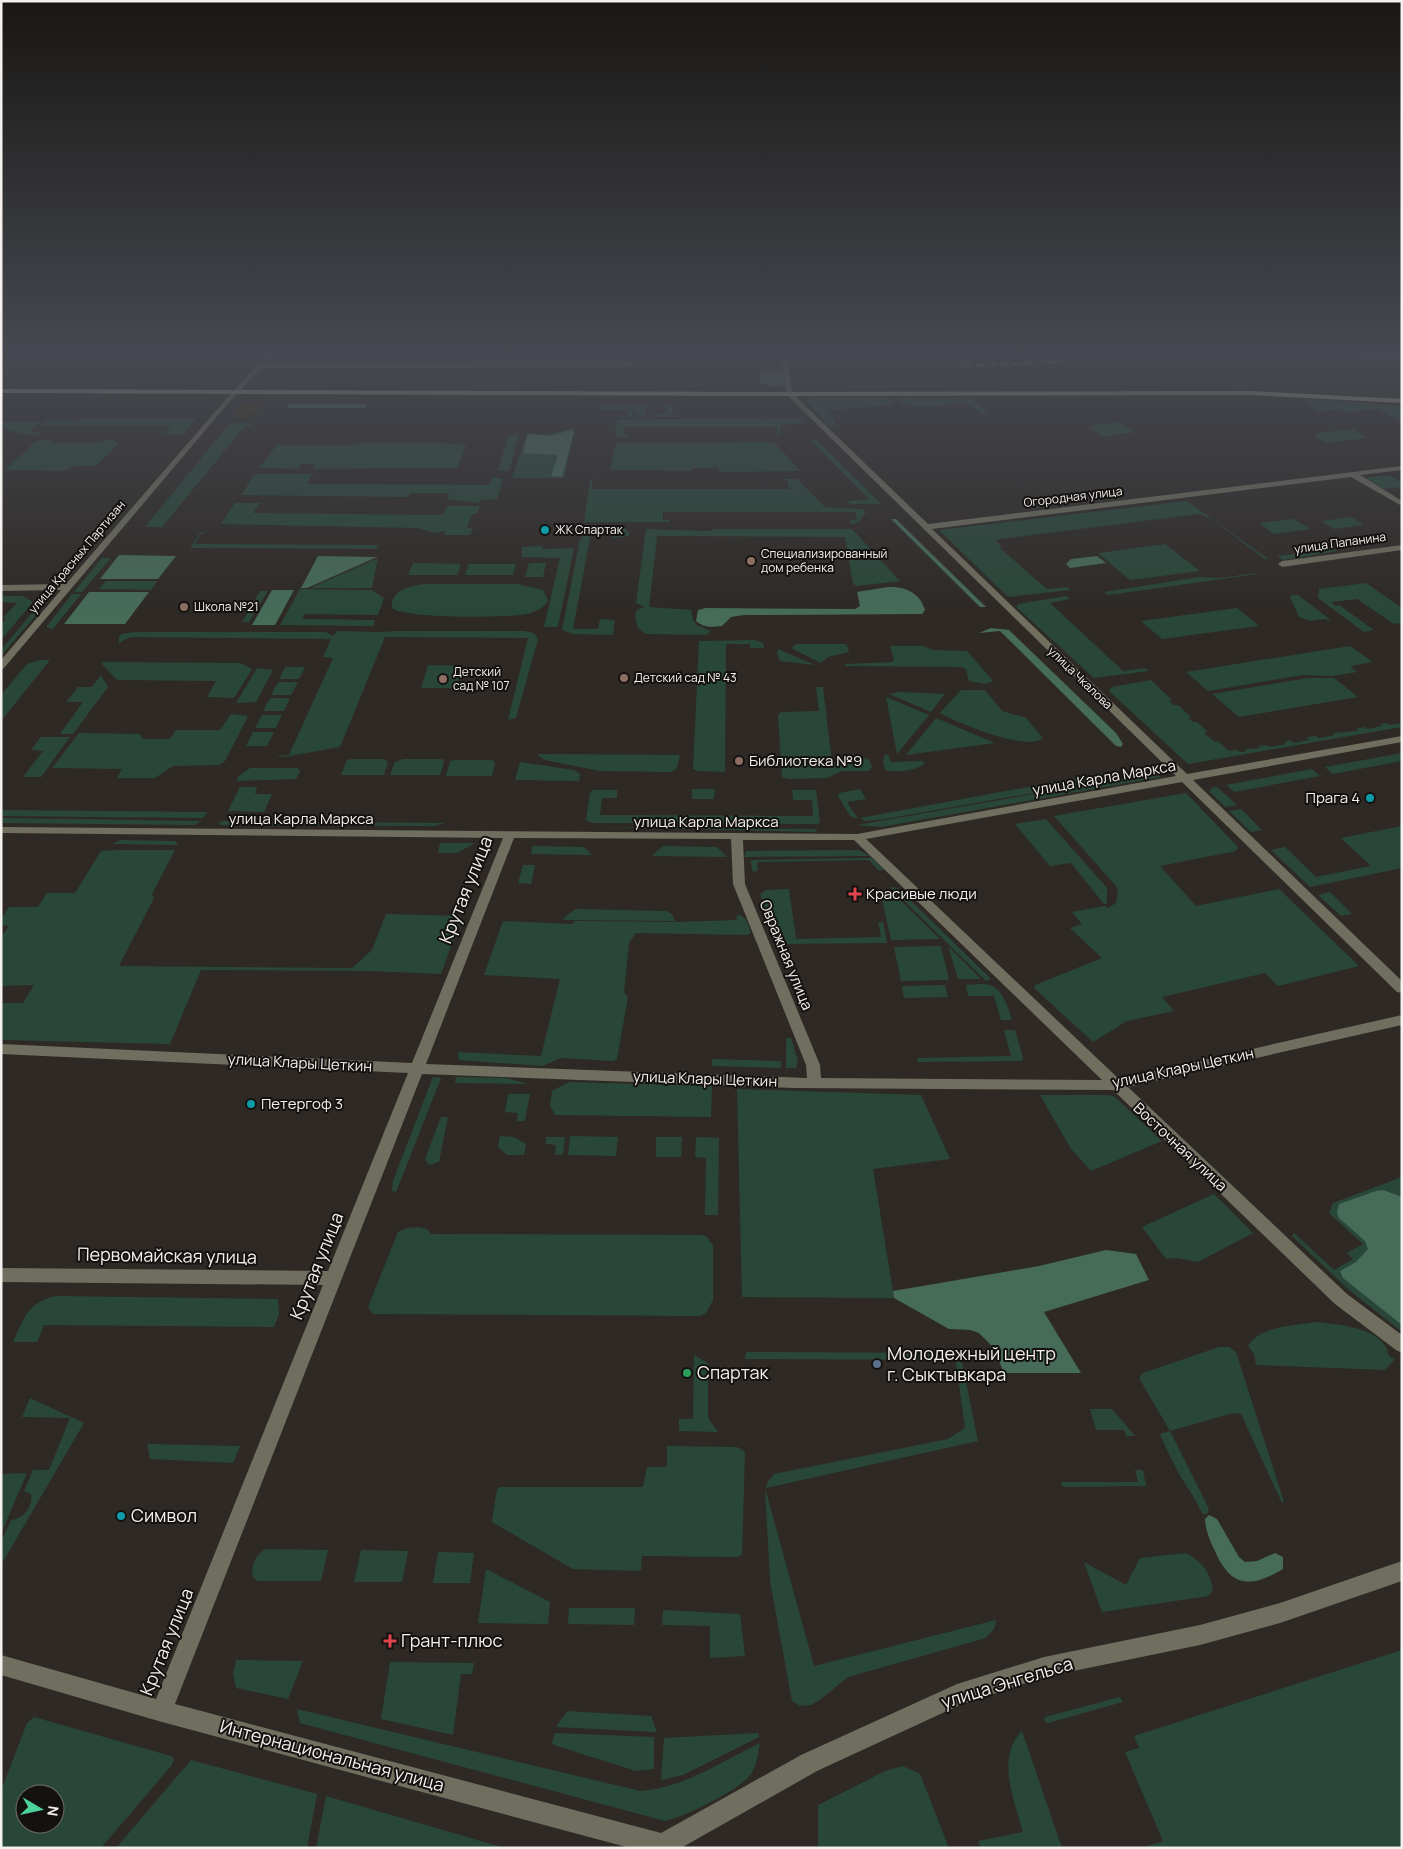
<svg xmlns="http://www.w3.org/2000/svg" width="1403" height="1849" font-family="Manrope,sans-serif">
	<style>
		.green { fill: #294739; fill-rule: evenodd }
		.forest { fill: #466b59 }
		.sand { fill: #393110 }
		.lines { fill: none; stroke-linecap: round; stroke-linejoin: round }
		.minor { fill: #6f6e5f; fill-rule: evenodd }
		.major { fill: #b4b393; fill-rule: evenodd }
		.rail-casing { stroke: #b4afad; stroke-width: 3 }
		.rail { stroke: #141210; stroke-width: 2; stroke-dasharray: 6; stroke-linecap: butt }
		.culture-dot { fill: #0f9aa8; stroke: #141210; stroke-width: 2 }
		.education-dot { fill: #8d6e63; stroke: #141210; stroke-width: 2 }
		.health-dot { fill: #e0444e; stroke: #141210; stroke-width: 2 }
		.service-dot { fill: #5c6f8a; stroke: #141210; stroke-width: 2 }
		.leisure-dot { fill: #2e9e5b; stroke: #141210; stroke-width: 2 }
		.labels { text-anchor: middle; stroke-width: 4; stroke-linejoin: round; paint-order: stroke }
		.far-street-label { font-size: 12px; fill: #f4f0ee; stroke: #141210 }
		.far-poi-label { font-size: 12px; fill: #f4f0ee; stroke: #141210; text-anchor: start }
		.poi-label { font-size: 15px; fill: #f4f0ee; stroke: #141210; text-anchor: start }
		.street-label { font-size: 15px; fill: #f4f0ee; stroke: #141210 }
		.near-street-label { font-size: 18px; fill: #f4f0ee; stroke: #141210 }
		.near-poi-label { font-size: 18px; fill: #f4f0ee; stroke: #141210; text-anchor: start }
	</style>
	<rect width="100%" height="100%" fill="#2e2925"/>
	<g class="green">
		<path d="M1095 385 859 387 812 386Z"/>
		<path d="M808 398H890L892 405 828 410 837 425 830 427 805 400Z"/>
		<path d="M898 398H972L989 415C979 416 976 405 966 404 947 403 916 412 900 402Z"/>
		<path d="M1304 399 1402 406V422L1377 409 1345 413 1339 410 1317 412Z"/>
		<path d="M601 405H629V411L631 405H673L672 415H678V417H655L654 414 667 412V406L648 405 644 418H635V411L633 410 632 417 618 418V416H627V410H600Z"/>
		<path d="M51 419 77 421 80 419H196L183 434H150L166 433 172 425H39Z"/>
		<path d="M621 419H802L805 423 780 425 781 434 777 436 770 435 778 434 777 427H624L623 434 627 435V437H615L616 421Z"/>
		<path d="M1 422H40L29 432 42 433 40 435 24 434 1 428Z"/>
		<path d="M1119 422 1134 432 1103 437 1088 426Z"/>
		<path d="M230 423H253L251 426H245L162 527H145Z"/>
		<path d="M575 428 564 478H512L527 433 546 435Z"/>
		<path d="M1353 429 1367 438 1326 443 1315 437 1318 433Z"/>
		<path d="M519 435 509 471 477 470H498L508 437 503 436Z"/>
		<path d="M114 439 118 444 96 466H75L64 471 5 470 36 441 54 440 51 443H93Z"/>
		<path d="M816 439 881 504H851L844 500 851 501 869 499 810 440Z"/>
		<path d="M769 442 775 443 800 471 720 472 717 468H693L690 471 610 470 616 443Z"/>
		<path d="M360 443H441L466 445 458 467 454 468 313 469 314 464H301L298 469 259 468 277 445H356Z"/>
		<path d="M259 474H316L311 476 307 484 489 485 492 477 503 479 497 499 482 500 478 503 447 499 449 493H410L408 497 241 495 254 475Z"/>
		<path d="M1388 475 1402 482V487L1384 489 1402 501 1365 478Z"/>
		<path d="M592 479H596L592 481V489H789L788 481 781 479H797L825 507 862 509 866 512C861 519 859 524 850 524V520H857L855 512H663V520H670V522H584L590 481Z"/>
		<path d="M1187 501 1267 558 1266 560 1213 520 1199 514 1000 539 996 541 1002 547 1000 548 1047 589 1067 587 1071 590 1008 597 939 530Z"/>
		<path d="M235 503H263L258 505 253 513 443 515 447 506H480L477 514H472L467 528H473L470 535H444L445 531 436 533 418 528 221 524Z"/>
		<path d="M1351 517 1364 525 1334 529 1321 521Z"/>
		<path d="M1294 519 1310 529 1274 534 1259 523Z"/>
		<path d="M601 528H625L630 533 629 536 613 538V533H591L573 629H598L600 619 615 620 613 635 573 634 562 630 580 539 589 530Z"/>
		<path d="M646 529 707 531 716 529H852L900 581 857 586 853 584 845 537 657 536 649 607 691 610 693 620 697 625 711 631 706 635 646 634 637 627 635 614 638 609 645 607 636 603Z"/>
		<path d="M201 532H208L201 534 195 544 378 545 377 549 190 548Z"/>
		<path d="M1165 544 1200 571 1130 580 1098 553Z"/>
		<path d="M542 546 543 549 574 548 558 627H544L560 558 522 557V547Z"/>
		<path d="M1334 549 1337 551 1283 560 1277 556Z"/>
		<path d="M102 558H111L82 592H74Z"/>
		<path d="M378 558 372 588H310Z"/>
		<path d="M413 563 461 564 457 575H408Z"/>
		<path d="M529 563H546L543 577H525Z"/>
		<path d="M469 564H516L513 575H465Z"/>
		<path d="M1254 573 1257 574 1109 595 1104 592 1200 577 1221 578Z"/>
		<path d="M106 581H157L151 590 99 589Z"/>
		<path d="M1366 583 1402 608V623L1394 624 1357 599 1331 602 1335 606 1339 605 1374 630 1364 632 1318 598 1319 589Z"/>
		<path d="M424 584H518L543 590 548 600C545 608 535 612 527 614 508 618 405 619 392 608 390 590 410 586 424 584Z"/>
		<path d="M300 589 372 590 384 598 378 615 305 614 302 619 375 620 373 626 280 625Z"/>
		<path d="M260 591H268L249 622H242Z"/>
		<path d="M72 594H81L53 629 46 627Z"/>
		<path d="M47 595H53L1 656V650Z"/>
		<path d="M1292 595H1298L1332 621 1325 619 1310 621 1299 617 1290 597Z"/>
		<path d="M1 596H23L33 602 1 640V624L6 619 3 618 17 603 1 602Z"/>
		<path d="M1066 596 1070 599 1050 603 1123 671 1145 668 1149 671 1094 678 1016 607 1018 604Z"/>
		<path d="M1237 608 1259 626 1162 639 1141 621Z"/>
		<path d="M337 631C357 631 377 633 394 631H524L534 633 538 639 516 718 508 720 528 638 385 637 340 747 284 757 275 756 289 755 333 658 323 657 331 639 130 637 119 643V637L121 634 136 632H326L333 636Z"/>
		<path d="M699 641 755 640 763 643 764 648H750V644H726L725 772 698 771 693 769Z"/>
		<path d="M797 644H845L847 645 849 652 828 657 821 663 791 648Z"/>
		<path d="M892 646H923L934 650 967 651 993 681 986 684 969 681 966 669 962 667 844 666 846 664 892 662 894 660 890 647Z"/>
		<path d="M1350 646 1373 662 1350 666 1357 672 1333 676 1303 675 1208 691 1186 672Z"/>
		<path d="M778 649 815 665 780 661 777 653Z"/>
		<path d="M40 660H50L1 721V695L27 664Z"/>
		<path d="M103 662 240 663 252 669 234 698 207 697 216 681 117 680 102 664Z"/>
		<path d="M428 665 463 666 456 688H421Z"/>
		<path d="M285 667H305L299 679H279Z"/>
		<path d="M257 668 273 670 256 702 236 703Z"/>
		<path d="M101 675 108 687 73 734H60L83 702H66L78 687H92Z"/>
		<path d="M1307 678H1334L1358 697 1239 717 1212 694Z"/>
		<path d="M1151 680 1172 700 1169 701 1174 705H1178L1191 717 1188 718 1193 722H1197L1208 732 1204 733 1215 742 1218 741 1229 751 1237 750 1240 752 1247 751 1245 749 1260 748 1258 746 1267 745 1270 747 1286 744 1284 742 1290 740 1293 743 1309 740 1307 737 1316 736 1319 738 1335 735 1332 733 1358 731 1356 729 1364 727 1367 729 1382 726 1380 724 1387 723 1390 725 1402 723V727L1188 764 1109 691 1112 687Z"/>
		<path d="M278 682H298L291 695H271Z"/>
		<path d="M816 687H823L832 762H862L863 758 869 759 872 767 869 771H842L827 778 788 779 782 777 778 715 781 712 819 711Z"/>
		<path d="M961 690H985L1002 711 1026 718 1043 738C1028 752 957 723 940 713Z"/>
		<path d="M900 692 945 694 931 712 889 694Z"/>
		<path d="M886 697 929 715 897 754Z"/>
		<path d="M270 698H290L284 711H263Z"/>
		<path d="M231 714 248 716 225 761 219 765 173 766 155 778H117L122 769 52 768 79 733 140 734 143 739H170L176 730H220Z"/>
		<path d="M262 715H282L276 728H255Z"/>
		<path d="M936 718 995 743 906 755Z"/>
		<path d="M253 732H274L267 746H246Z"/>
		<path d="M41 737H70L41 777H23L43 751 31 750Z"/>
		<path d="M1402 753V761L1333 774 1325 767Z"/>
		<path d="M539 754 680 755 677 768 672 772 600 771 545 760 537 755Z"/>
		<path d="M885 754 888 755 891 762 922 761 925 763C918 771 895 773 885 770L883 761Z"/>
		<path d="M352 759H384L388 762 384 775H341L347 760Z"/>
		<path d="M403 759H442L444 762 440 775H390L395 762Z"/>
		<path d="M454 760H492L495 763 492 776H446L450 761Z"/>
		<path d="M520 762 574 770 580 774 579 781 515 780Z"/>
		<path d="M250 768H298L300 771 296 779 236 781 239 776Z"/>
		<path d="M1312 769 1320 776 1234 792 1226 785Z"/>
		<path d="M1109 772 1113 777 1112 779 885 819 865 821 860 818Z"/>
		<path d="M1153 773 1161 777 881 827 857 825Z"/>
		<path d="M240 787H257L255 794H272L264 812 228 811Z"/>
		<path d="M1213 787H1217L1237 805 1225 807 1209 791Z"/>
		<path d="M692 789H715L714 799H692Z"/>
		<path d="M860 789 866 799 847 802 858 819 850 816 838 796 839 793Z"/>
		<path d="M592 790H617V798H602L600 815 813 816 812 800H793L792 790H816L820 822 817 824 593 823 586 820 590 793Z"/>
		<path d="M1186 793 1238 847 1236 851 1160 866 1196 906 1279 889 1359 966 1278 986 1265 973 1162 997 1174 1011 1127 1021 1093 1042 1034 988 1035 985 1102 958 1070 928 1082 924 1072 912 1105 906 1108 908 1116 903 1118 891 1116 886 1054 816Z"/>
		<path d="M1241 809 1262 830 1251 832 1229 811Z"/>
		<path d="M1 810 207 812 203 818 1 816Z"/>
		<path d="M1 818 202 821 194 825 1 823Z"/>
		<path d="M1046 819 1107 888V903L1104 904 1071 863 1050 866 1015 824Z"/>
		<path d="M221 821 445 823 434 826 219 825Z"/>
		<path d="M1402 826V868L1310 887 1271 850 1285 847 1316 877 1371 866 1341 838Z"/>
		<path d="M589 827 818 829 815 832Z"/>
		<path d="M120 840 175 841 178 845 113 844Z"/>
		<path d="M440 843H475L457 853H438Z"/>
		<path d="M532 846 584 847 592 855 531 854Z"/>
		<path d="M663 846 717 847 727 857 652 856Z"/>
		<path d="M117 850H175L152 894 154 898 119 966 352 968 372 950 386 914 460 916 461 919 441 974 369 971 201 970 170 1044 1 1040 2 1003H23L34 985 1 986V937L9 926 1 925V919L9 907H38L47 893H75L101 851Z"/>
		<path d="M859 850 870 856 744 857 746 851Z"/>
		<path d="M872 858 884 870H878L869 860 757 862 758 870 754 872 752 870 751 860Z"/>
		<path d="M523 865H535L531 884 518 883Z"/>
		<path d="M890 887 898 888 991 979 986 981Z"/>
		<path d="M789 889 796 939 881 937 878 922H883L887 943 783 944 777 942 760 894 766 890Z"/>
		<path d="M889 889 940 939 891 940 880 890Z"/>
		<path d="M1330 892 1352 914 1341 916 1318 895Z"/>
		<path d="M576 909 666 911 672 914 675 921 563 920 567 915Z"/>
		<path d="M740 915 746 919 751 933 748 935 636 933 629 943 624 992 628 997 617 1059 613 1061 561 1058 543 1066 459 1060 458 1052 541 1056 560 979 484 975 503 921 573 924 574 921 678 922 737 920 736 916Z"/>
		<path d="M941 946 949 980 901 981 894 947Z"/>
		<path d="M948 946 981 979H958Z"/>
		<path d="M945 985 948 997 904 998 902 986Z"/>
		<path d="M966 985C972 985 983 983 989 985 1003 989 1008 1007 1012 1020H1001L994 996H968Z"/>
		<path d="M1004 1030H1015L1023 1058 1022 1061 918 1062 917 1058 1011 1056Z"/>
		<path d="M786 1038H791L798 1061 796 1068H786Z"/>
		<path d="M712 1059 781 1061V1068L712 1066Z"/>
		<path d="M433 1077 441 1078 396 1192 392 1191 393 1181Z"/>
		<path d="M456 1077 506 1078 528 1084 455 1083Z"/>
		<path d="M569 1082 712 1086 711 1117 555 1115 550 1105 552 1091Z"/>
		<path d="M737 1089 921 1095 950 1159 873 1169 894 1298 742 1297Z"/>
		<path d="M508 1094H530L525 1121H517L518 1113 505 1112Z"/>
		<path d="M1040 1095H1109L1115 1097 1162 1141 1091 1171 1071 1149Z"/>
		<path d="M441 1117H448L439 1162 429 1165 425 1159Z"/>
		<path d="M500 1136 514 1137 526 1144 524 1155H507L498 1147Z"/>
		<path d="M570 1136 618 1137 616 1156 568 1155Z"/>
		<path d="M546 1137H565L563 1155H555L556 1145 546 1144Z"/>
		<path d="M656 1137H682L681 1157H656Z"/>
		<path d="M696 1137 719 1138 718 1215H705L706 1158 695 1157Z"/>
		<path d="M1402 1177V1332L1349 1290 1292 1236 1294 1233 1334 1270 1353 1259 1347 1253 1363 1244 1329 1213 1333 1203Z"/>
		<path d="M1214 1194 1253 1233 1198 1262 1177 1258 1166 1259 1142 1227Z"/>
		<path d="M418 1227 427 1229 431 1234 702 1235 707 1237 713 1246V1300L706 1313 700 1316 373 1314 368 1307 398 1232 407 1228Z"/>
		<path d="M56 1296 273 1299H278L279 1314 274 1327 44 1325 37 1342H13C24 1318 28 1302 56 1296Z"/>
		<path d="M1317 1322C1340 1325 1384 1327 1389 1356L1395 1359 1385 1370 1256 1365 1254 1354 1248 1346C1261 1325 1295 1326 1317 1322Z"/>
		<path d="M1219 1347H1229L1236 1352 1284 1502 1282 1503 1241 1414 1233 1413 1170 1431 1209 1509 1207 1514H1203C1198 1507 1196 1500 1191 1493 1178 1474 1169 1455 1160 1434L1170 1431 1139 1378 1143 1373Z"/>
		<path d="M954 1349 961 1357 978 1441 766 1488 767 1483 774 1474 948 1439 965 1428Z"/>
		<path d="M746 1352 947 1353 948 1360 745 1359Z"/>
		<path d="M694 1355 708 1363V1418L718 1432 679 1431V1419H693Z"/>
		<path d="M30 1398 84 1423 1 1565V1542L11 1520C24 1519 33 1507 31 1494L24 1491 33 1470H49L70 1418 22 1417Z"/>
		<path d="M1090 1409H1112L1135 1436H1126L1124 1430H1096Z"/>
		<path d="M147 1444 240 1446 233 1463 150 1459Z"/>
		<path d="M667 1446 737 1447 745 1452 742 1555 737 1557 642 1556 641 1570 638 1571 573 1569 492 1522 497 1489 500 1487H643L647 1467H667Z"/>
		<path d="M1135 1470H1143L1146 1486 1066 1487 1062 1486 1061 1482H1138Z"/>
		<path d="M27 1473 1 1534V1474Z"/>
		<path d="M765 1488 814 1666 996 1620 994 1629 986 1638 848 1677 821 1699 811 1705 800 1706 792 1701 770 1581Z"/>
		<path d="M266 1549 328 1550 321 1581H257L253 1577C250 1566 256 1554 266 1549Z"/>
		<path d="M361 1550 408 1551 402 1582H354Z"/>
		<path d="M438 1552 474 1553 470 1583H433Z"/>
		<path d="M1186 1553C1202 1562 1210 1571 1213 1590L1208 1596 1102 1612 1084 1562 1126 1585 1140 1558Z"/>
		<path d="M486 1569 550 1602 548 1624 478 1623Z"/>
		<path d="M569 1608H635L634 1625 568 1624Z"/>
		<path d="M663 1610 740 1614 745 1656 710 1658V1626L662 1625Z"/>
		<path d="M1402 1650V1848H1141L1163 1841 1125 1752 1139 1748 1134 1736Z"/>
		<path d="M236 1660 303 1661 288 1699 236 1688 233 1674Z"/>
		<path d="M390 1662 474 1663 472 1674H461L453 1735 381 1719Z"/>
		<path d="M1120 1697 1123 1702 1048 1723 1044 1720 1045 1717Z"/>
		<path d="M297 1709 640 1791C683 1788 721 1762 760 1743 758 1753 757 1765 751 1774 741 1789 683 1818 665 1821L300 1723Z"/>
		<path d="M567 1711 651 1716 657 1732 556 1727Z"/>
		<path d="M34 1717 171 1756 174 1759 171 1766 101 1848H1V1791L27 1723ZM25 1794H55V1824H25Z"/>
		<path d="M1022 1731 1062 1848H981L978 1841 1023 1832C1015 1802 995 1758 1022 1731Z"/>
		<path d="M555 1733 654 1737V1769L636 1771 554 1745 552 1743Z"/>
		<path d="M758 1733 759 1737 683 1775 661 1780 664 1738Z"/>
		<path d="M191 1760 317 1794 307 1848H116Z"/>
		<path d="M903 1766 920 1774 949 1848H818V1805L885 1771Z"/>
		<path d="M326 1796 505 1848H316Z"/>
	</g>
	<g class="forest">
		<path d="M766 370H783L785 384 774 387 760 383 759 371Z"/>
		<path d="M289 404H367L365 408H287Z"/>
		<path d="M571 430 574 431 562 477 551 476 558 455 523 453 528 434 551 436Z"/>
		<path d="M891 519H896L986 607H980Z"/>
		<path d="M119 555 176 556 158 579H100Z"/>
		<path d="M318 556 377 557 307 588H301Z"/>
		<path d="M1097 556 1106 563 1070 568 1066 564 1071 559Z"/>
		<path d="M888 587C904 586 920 592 925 610L922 614 744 615 731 617 722 626C711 627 704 628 696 621L698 610 706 608 855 609 860 606 857 592Z"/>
		<path d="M272 590H294L275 625H252Z"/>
		<path d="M89 592H149L125 624H64Z"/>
		<path d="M991 628 1009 630 1116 733 1123 744 1121 747 1116 746 1000 631 979 633Z"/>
		<path d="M1383 1190 1402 1197V1325L1343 1278 1340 1271 1356 1262 1368 1249 1365 1241 1339 1218 1337 1213 1339 1204 1376 1191Z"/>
		<path d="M1106 1250 1136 1254 1149 1280 1044 1312 1081 1373H1004L993 1347 979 1333 970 1330 949 1329 894 1298 893 1291 1039 1266Z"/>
		<path d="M1209 1515 1217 1519 1239 1557 1245 1562 1257 1561 1275 1553 1283 1557V1569C1249 1589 1230 1587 1214 1549 1209 1539 1206 1531 1205 1519Z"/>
	</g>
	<path class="sand" d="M242 404H263L249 418 232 417Z"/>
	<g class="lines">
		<g class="minor">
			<path d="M268 353H275L265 364 637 363 640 365 637 367 262 368 231 400 4 668 1 669V660L61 590 1 591V585L66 584 227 398Z"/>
			<path d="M780 353H786L792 393 928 524 1402 466V470L1360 475 1402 501V506L1351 477 932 529 1187 774 1402 736V742L1193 780 1402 981V993L1397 992 1182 782 866 839 1119 1079 1402 1015V1025L1128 1087 1347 1294 1402 1335V1353L1396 1350 1335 1304 1113 1090 793 1088 422 1074 175 1704 661 1833 801 1755 957 1684 1044 1657 1200 1625 1280 1603 1402 1561V1581L1280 1623 1200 1645 1044 1677 960 1705 817 1771 681 1848H630L162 1722 1 1675V1655L156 1699 323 1285 1 1282V1268L328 1271 408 1073 1 1054V1044L412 1063 503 838 1 833V827L857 834 1176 776 787 395ZM514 838 731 839 733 884 806 1065 807 1078 426 1064ZM743 840H854L1102 1080 821 1078 820 1065 745 884Z"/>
			<path d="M1402 545V550L1282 567 1278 564 1282 561Z"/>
		</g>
		<path class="major" d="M1 389 778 392 1251 391 1402 399V403L1251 395 778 396 1 393Z"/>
		<g class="rail-casing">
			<g id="rail">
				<path d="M852 353 924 356 1302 355"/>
				<path d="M1295 355 1402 359"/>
				<path d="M959 366 1064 362"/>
			</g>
		</g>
		<use href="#rail" class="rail"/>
	</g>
	<linearGradient id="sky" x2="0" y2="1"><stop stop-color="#191714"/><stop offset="0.58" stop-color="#464951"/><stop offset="1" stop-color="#464951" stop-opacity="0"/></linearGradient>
	<rect width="1403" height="612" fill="url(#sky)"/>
	<g class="culture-dot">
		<circle cx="545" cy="530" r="5"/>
		<circle cx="1370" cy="798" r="5"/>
		<circle cx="251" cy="1104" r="5"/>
		<circle cx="121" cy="1516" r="5"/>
	</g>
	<g class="education-dot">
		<circle cx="751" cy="561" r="5"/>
		<circle cx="184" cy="607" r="5"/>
		<circle cx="624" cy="678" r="5"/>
		<circle cx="443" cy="679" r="5"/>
		<circle cx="739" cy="761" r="5"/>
	</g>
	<g class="health-dot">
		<path d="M852.5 886.5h5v5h5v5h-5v5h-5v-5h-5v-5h5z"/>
		<path d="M387.5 1633.5h5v5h5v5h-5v5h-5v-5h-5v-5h5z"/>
	</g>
	<circle class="service-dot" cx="877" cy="1364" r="5"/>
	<circle class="leisure-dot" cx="687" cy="1373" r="5"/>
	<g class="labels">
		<g class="far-street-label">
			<text transform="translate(1073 497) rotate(-7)" y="4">Огородная улица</text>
			<text transform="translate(1340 543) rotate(-8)" y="4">улица Папанина</text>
			<text transform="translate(77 557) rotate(-50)" y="4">улица Красных Партизан</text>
			<text transform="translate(1080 678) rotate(44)" y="4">улица Чкалова</text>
		</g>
		<g class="far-poi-label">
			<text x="555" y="534">ЖК Спартак</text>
			<text x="761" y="558">Специализированный<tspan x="761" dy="14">дом ребенка</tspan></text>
			<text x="194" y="611">Школа №21</text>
			<text x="453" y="676">Детский<tspan x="453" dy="14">сад № 107</tspan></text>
			<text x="634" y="682">Детский сад № 43</text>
		</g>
		<g class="poi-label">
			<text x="749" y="766">Библиотека №9</text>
			<text x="1360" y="803" text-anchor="end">Прага 4</text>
			<text x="866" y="899">Красивые люди</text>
			<text x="261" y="1109">Петергоф 3</text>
		</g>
		<g class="street-label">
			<text transform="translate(1104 778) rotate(-10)" y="5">улица Карла Маркса</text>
			<text x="301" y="824">улица Карла Маркса</text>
			<text x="706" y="827">улица Карла Маркса</text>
			<text transform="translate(786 955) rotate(68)" y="5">Овражная улица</text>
			<text transform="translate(300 1063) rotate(3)" y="5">улица Клары Цеткин</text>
			<text transform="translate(1183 1068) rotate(-12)" y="5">улица Клары Цеткин</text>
			<text transform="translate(705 1079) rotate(2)" y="5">улица Клары Цеткин</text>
			<text transform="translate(1180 1147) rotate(43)" y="5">Восточная улица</text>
		</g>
		<g class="near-street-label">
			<text transform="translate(466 890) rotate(-68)" y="6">Крутая улица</text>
			<text transform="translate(167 1256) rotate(1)" y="6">Первомайская улица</text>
			<text transform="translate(317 1266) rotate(-68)" y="6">Крутая улица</text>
			<text transform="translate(167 1642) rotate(-68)" y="6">Крутая улица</text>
			<text transform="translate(1007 1683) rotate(-17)" y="6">улица Энгельса</text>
			<text transform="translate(332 1756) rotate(15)" y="6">Интернациональная улица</text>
		</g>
		<g class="near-poi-label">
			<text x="887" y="1360">Молодежный центр<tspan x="887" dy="21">г. Сыктывкара</tspan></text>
			<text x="697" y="1379">Спартак</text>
			<text x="131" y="1522">Символ</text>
			<text x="401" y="1647">Грант-плюс</text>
		</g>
	</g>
	<rect width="1403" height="1849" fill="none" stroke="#f4f0ee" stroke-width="5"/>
	<g transform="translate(40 1809) rotate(99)"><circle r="24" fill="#141210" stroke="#6e6b69"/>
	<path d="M0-4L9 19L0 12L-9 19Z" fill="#4cd39b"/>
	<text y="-8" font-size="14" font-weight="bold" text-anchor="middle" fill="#f4f0ee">N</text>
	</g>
</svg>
